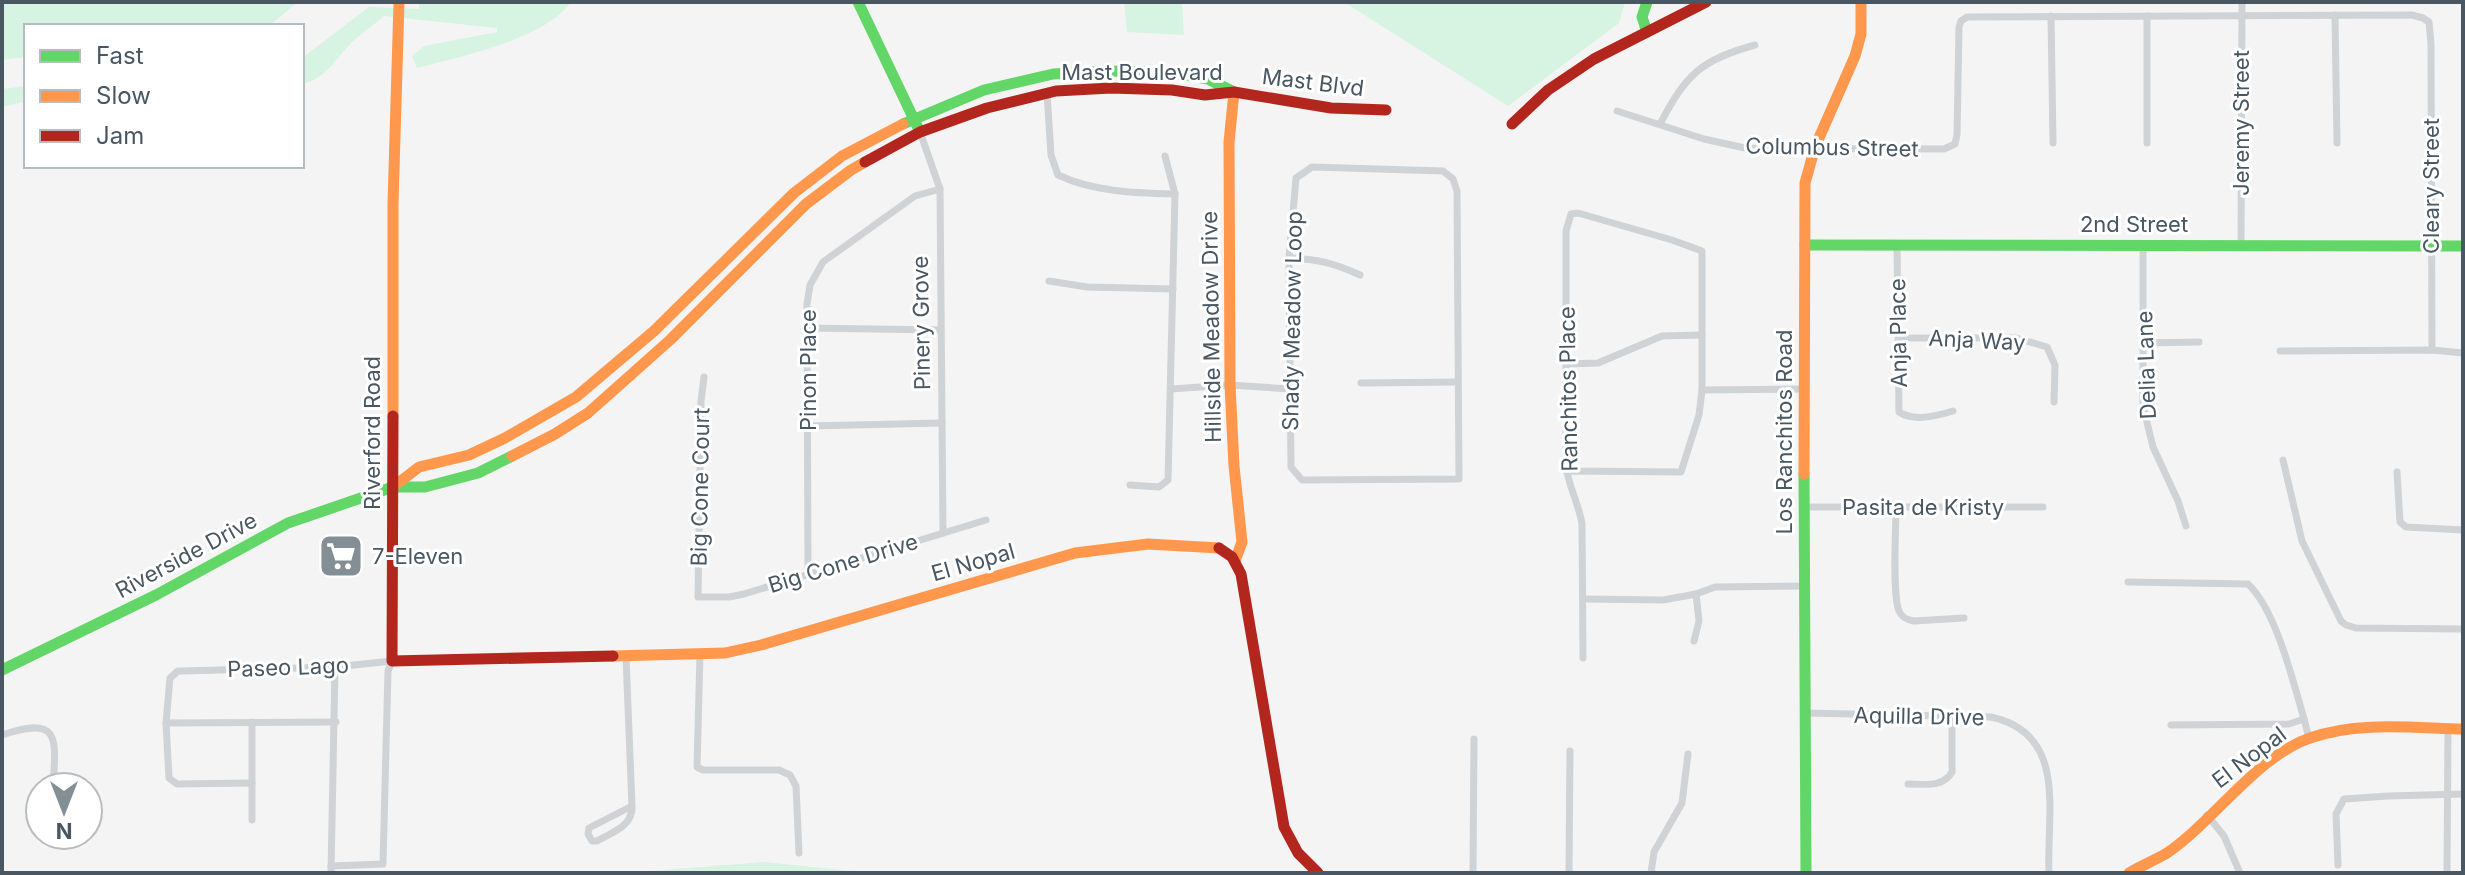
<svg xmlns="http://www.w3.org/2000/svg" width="2465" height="875" font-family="Inter,sans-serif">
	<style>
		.green { fill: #d7f3e1 }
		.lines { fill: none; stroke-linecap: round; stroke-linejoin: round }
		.street { stroke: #cfd3d5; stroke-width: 7 }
		.fast { stroke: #63d668; stroke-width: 11 }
		.slow { stroke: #ff974d; stroke-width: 11 }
		.jam { stroke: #b3261e; stroke-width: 11 }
		.labels { text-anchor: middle; stroke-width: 6; stroke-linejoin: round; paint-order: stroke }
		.street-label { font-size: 22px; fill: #485762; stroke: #fff }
		.poi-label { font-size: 22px; fill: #485762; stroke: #fff; text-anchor: start }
	</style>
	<rect width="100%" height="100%" fill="#f4f4f4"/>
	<g class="green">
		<path d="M2 2H298L269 26H26V57L2 60Z"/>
		<path d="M419 2H571C543 40 462 56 417 68L412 56 424 46 497 32V28L384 16C374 25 362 33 352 42 337 57 325 80 302 84V58L369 7 419 9Z"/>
		<path d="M1124 2H1182L1184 35 1127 32Z"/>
		<path d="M1344 2H1625L1619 23 1508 106Z"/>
		<path d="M26 86V101L2 107V89Z"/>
		<path d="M764 862 871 873H625Z"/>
	</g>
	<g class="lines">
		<g class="street">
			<path d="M2335 15 2337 143"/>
			<path d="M2051 16 2053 143"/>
			<path d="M1047 93 1051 155 1058 175C1094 192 1136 193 1175 194"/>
			<path d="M1617 111 1704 139 1745 148 1944 149 1955 144 1957 135 1959 27 1961 21 1967 17 2412 15 2423 18 2429 22 2431 44 2432 350"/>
			<path d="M1660 124C1686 75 1700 60 1755 45"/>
			<path d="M920 132 940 189 943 533"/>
			<path d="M2147 143V16"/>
			<path d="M1312 167 1443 171 1453 179 1457 191 1459 479 1302 480 1291 467 1289 258 1296 178Z"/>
			<path d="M2143 244V406L2153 447 2178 501 2186 526"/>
			<path d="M2241 244 2242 2"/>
			<path d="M1897 245 1899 412C1914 422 1936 416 1953 411"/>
			<path d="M1289 258C1317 259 1334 263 1360 275"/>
			<path d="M1049 281 1087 287 1173 289"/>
			<path d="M807 328 941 330"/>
			<path d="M1899 338H2016L2047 347 2055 365 2054 402"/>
			<path d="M2143 343 2199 342"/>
			<path d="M2280 351 2432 350 2463 353"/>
			<path d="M1566 364 1598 363 1662 336 1702 335"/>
			<path d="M704 377 701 401 698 597H729L744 594 986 520"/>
			<path d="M1361 383 1458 382"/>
			<path d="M1171 389 1230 385 1290 389"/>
			<path d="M1702 390 1804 389"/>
			<path d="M808 426 942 423"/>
			<path d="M2283 460 2302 541 2341 621 2346 625 2356 628 2463 629"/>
			<path d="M1566 471 1681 472 1699 415 1702 390V251L1672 240 1578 213 1571 214 1566 231V465C1568 486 1579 504 1582 524L1583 658"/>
			<path d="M2397 472 2400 522 2406 527 2463 530"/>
			<path d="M1130 485 1159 487 1168 480 1175 194 1165 156"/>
			<path d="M1804 507H2043"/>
			<path d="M1896 507C1896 529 1892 594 1899 611 1902 618 1907 620 1914 621L1964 618"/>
			<path d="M808 573 807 304 810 285 823 262 915 196 940 189"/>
			<path d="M2128 582 2248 584C2276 610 2293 681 2304 719"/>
			<path d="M1584 599 1663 600 1696 594 1715 587 1805 586"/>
			<path d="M1694 641 1699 621 1696 594"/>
			<path d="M700 654 697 767 703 770H779L790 775 796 786 799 853"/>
			<path d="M626 657 632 806C633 826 613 832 597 841H592L588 834 589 828 632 806"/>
			<path d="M1805 713 1991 717C2069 734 2046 814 2049 873"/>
			<path d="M252 722V820"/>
			<path d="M166 723 336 722"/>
			<path d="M2171 725 2289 724 2304 719 2309 738"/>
			<path d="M2 735C61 715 56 738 53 787"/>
			<path d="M252 783 177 784 169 778 166 723 170 678 178 671H183L335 667 392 661 388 671 383 864 331 866"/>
			<path d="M1908 784C1924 784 1943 788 1952 772V715"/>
			<path d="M2207 815 2224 836 2240 873"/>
			<path d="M2338 865 2336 814 2344 799 2388 796 2463 794"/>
			<path d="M331 873 335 667"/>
			<path d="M1473 873 1474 739"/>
			<path d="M1569 873 1570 751"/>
			<path d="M1651 873 1654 852 1682 803 1688 754"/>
			<path d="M2447 873 2448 729"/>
		</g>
		<g class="fast">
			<path d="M858 2 920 132"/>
			<path d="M1647 2 1642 17 1647 32"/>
			<path d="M903 124 984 90 1053 74 1109 71 1175 73 1208 79 1234 92"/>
			<path d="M1805 245 2463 246"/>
			<path d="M1804 474 1806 873"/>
			<path d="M2 670 156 595 288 523 393 487H425L478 473 512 456"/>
		</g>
		<g class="slow">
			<path d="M1234 92 1229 142 1230 385 1234 466 1242 542 1235 561"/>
			<path d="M393 416V204L399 2"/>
			<path d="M512 456 555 434 588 413 670 340 806 204 851 170 865 162"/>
			<path d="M1804 474 1805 183 1815 147 1855 56 1861 34V2"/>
			<path d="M393 487 419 467 469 455 505 438 576 397 654 331 794 193 842 156 903 124"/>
			<path d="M613 656 725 653 761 645 1075 553 1148 544 1219 548"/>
			<path d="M2129 873C2141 866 2155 860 2167 853 2213 822 2257 756 2310 738 2358 721 2413 728 2463 729"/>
		</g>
		<g class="jam">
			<path d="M1512 124 1548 90 1594 59 1706 2"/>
			<path d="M865 162 920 132 987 108 1056 91 1111 88 1172 90 1205 95 1234 92 1331 108 1386 110"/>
			<path d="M393 416 392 661 613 656"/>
			<path d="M1219 548 1232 557 1241 574 1284 827 1298 853 1318 873"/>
		</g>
	</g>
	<defs>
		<g id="supermarket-square" transform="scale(2.3)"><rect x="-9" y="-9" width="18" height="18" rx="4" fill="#848e95" stroke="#fff"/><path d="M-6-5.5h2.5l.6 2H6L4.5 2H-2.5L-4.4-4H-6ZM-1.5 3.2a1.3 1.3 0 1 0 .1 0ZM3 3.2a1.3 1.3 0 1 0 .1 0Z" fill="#fff"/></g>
	</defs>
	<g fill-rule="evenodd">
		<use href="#supermarket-square" x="341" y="556"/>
	</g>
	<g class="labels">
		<g class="street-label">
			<text x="1142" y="80">Mast Boulevard</text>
			<text transform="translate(1313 82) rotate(7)" y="8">Mast Blvd</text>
			<text transform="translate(2241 123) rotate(-90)" y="8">Jeremy Street</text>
			<text transform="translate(1832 147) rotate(1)" y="8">Columbus Street</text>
			<text transform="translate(2431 186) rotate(-90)" y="8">Cleary Street</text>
			<text x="2134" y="232">2nd Street</text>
			<text transform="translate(1292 321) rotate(-89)" y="8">Shady Meadow Loop</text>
			<text transform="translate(921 323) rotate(-91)" y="8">Pinery Grove</text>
			<text transform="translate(1211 327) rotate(-91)" y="8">Hillside Meadow Drive</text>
			<text transform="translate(1898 333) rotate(-91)" y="8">Anja Place</text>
			<text transform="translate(1977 340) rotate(3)" y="8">Anja Way</text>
			<text transform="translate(2146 365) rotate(-92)" y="8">Delia Lane</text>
			<text transform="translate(808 370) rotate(-90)" y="8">Pinon Place</text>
			<text transform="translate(1568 389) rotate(-91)" y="8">Ranchitos Place</text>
			<text transform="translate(1784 432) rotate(-90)" y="8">Los Ranchitos Road</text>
			<text transform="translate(372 433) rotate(-90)" y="8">Riverford Road</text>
			<text transform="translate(700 487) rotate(-89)" y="8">Big Cone Court</text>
			<text x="1923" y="515">Pasita de Kristy</text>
			<text transform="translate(186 555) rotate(-28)" y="8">Riverside Drive</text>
			<text transform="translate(973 562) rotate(-16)" y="8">El Nopal</text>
			<text transform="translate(843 563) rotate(-17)" y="8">Big Cone Drive</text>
			<text transform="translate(288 667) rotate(-2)" y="8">Paseo Lago</text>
			<text transform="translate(1919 716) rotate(1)" y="8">Aquilla Drive</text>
			<text transform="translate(2249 757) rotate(-37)" y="8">El Nopal</text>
		</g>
		<g class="poi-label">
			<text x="372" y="564">7-Eleven</text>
		</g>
	</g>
	<rect width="2465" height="875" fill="none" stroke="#485762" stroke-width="8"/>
	<rect x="24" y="24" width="280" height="144" fill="#ffffff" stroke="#b6bcc0" stroke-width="2"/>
	<rect x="40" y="50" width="40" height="12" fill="#63d668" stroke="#b6bcc0" stroke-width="2"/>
	<text x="96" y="64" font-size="24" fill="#485762">Fast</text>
	<rect x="40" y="90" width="40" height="12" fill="#ff974d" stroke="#b6bcc0" stroke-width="2"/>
	<text x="96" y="104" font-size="24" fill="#485762">Slow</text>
	<rect x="40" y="130" width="40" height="12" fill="#b3261e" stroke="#b6bcc0" stroke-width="2"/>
	<text x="96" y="144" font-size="24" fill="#485762">Jam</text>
	<g transform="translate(64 811) rotate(180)"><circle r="38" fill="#ffffff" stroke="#b6bcc0" stroke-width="2"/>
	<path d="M0-6L14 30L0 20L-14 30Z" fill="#848e95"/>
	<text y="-12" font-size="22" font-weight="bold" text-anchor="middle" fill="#485762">N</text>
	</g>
</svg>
